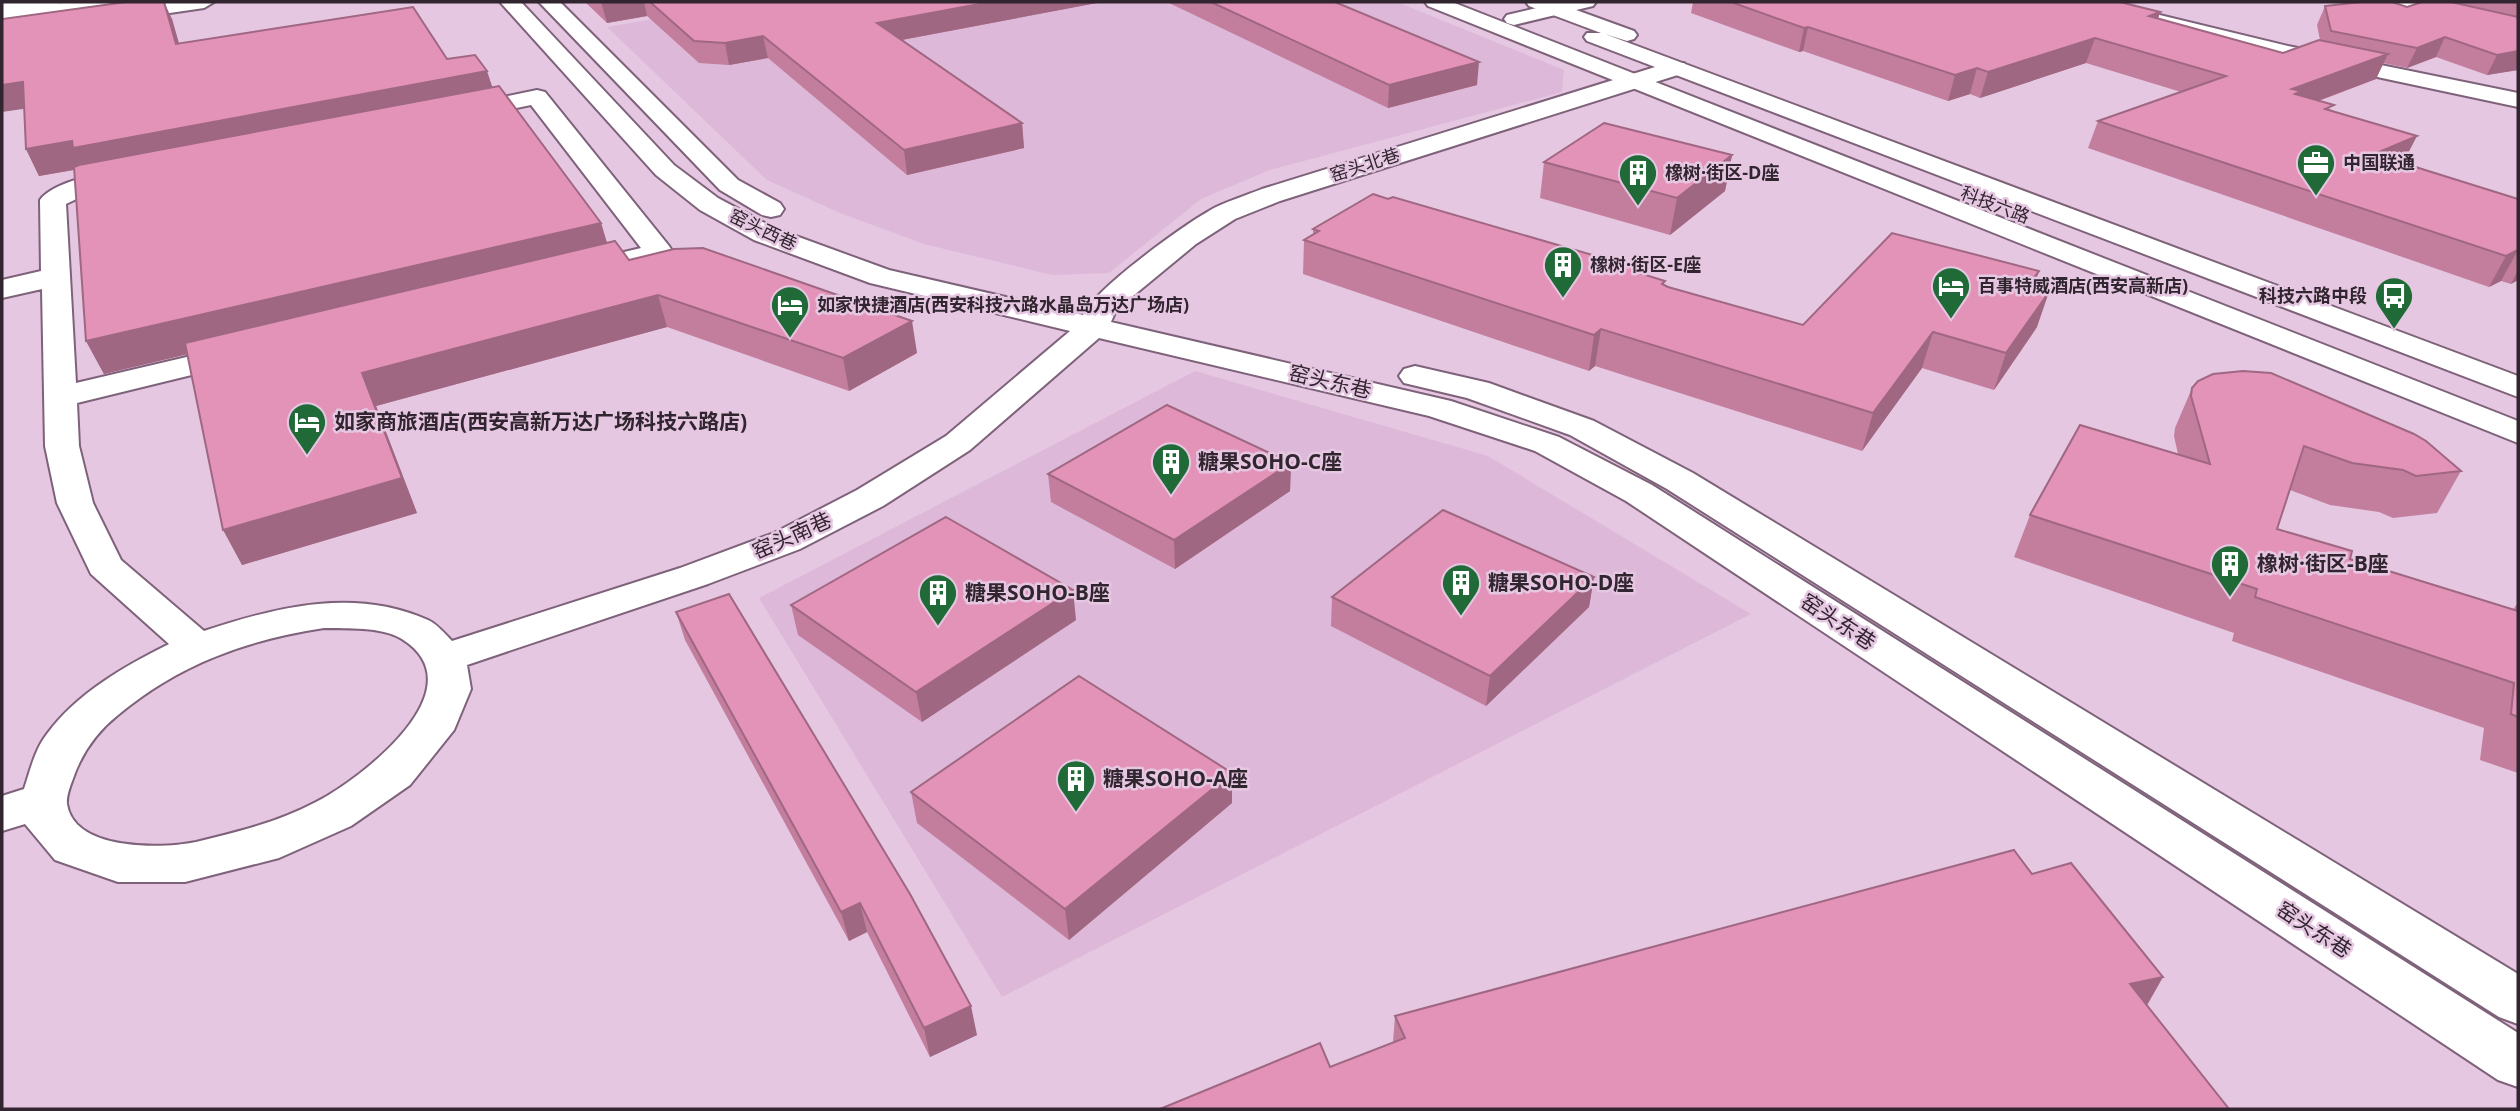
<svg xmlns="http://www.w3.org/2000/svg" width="2520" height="1111" font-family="'Open Sans','Noto Sans SC',sans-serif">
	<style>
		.built { fill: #ddb8d8 }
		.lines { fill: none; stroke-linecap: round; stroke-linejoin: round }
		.minor-casing { stroke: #7e627a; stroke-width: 4 }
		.major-casing { stroke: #7e627a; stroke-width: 4 }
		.minor { fill: #fff; fill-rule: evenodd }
		.major { fill: #fff; fill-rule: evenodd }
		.wall { fill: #c37e9e }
		.shaded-wall { fill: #9f6781 }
		.building { fill: #e393b8; stroke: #9f6781; stroke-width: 2 }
		.labels { text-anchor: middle; stroke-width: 5; stroke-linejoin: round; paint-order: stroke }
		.far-poi-label { font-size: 18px; font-weight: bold; fill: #31252f; stroke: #e6c7e2; text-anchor: start }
		.far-street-label { font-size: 18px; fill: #31252f; stroke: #e6c7e2 }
		.street-label { font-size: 21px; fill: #31252f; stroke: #e6c7e2 }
		.poi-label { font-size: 21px; font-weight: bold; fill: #31252f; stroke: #e6c7e2; text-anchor: start }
	</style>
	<rect width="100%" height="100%" fill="#e6c7e2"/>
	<g class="built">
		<path d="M754 2H1397L1564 70 1562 92 1270 170 1201 199 1109 273 1052 275 924 244 840 213 767 180 607 27Z"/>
		<path d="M1195 371 1488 456 1751 614 1002 997 759 598Z"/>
	</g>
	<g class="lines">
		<g class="minor-casing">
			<g id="minor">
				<path d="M12 2H62L52 8 2 15V3Z"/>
				<path d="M165 2H214L204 8 115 21 108 19 105 15 108 11 115 9Z"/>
				<path d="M500 2H521L674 165 718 198 774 228 889 270 1083 315C1097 287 1186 223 1216 207 1231 200 1247 195 1262 189L1668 63H1684L1687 68 1684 73 1280 201 1235 219 1196 244 1116 310 1111 322 1451 401 1559 437 1652 485 2518 1033V1087L2498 1080 1626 501 1535 451 1429 416 1099 338 970 450 883 506 800 549 708 584 467 665 471 689 454 730 410 785 351 826 279 858 185 882H118L55 860 25 824 2 831V796L24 789C30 771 35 749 47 734 77 693 125 666 169 644L91 574 57 503 45 446 42 289 2 298V280L41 271 40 200C52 182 113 167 133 172L137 177 133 182 93 191 66 204 76 383 242 344 253 346 258 353 253 360 77 403 79 446 93 503 121 560 204 631C276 607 355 587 428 620 437 624 445 634 452 641L680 568 774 533 857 490 946 436 1070 331 870 283 754 240 700 210 656 175ZM324 628C348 629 380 626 402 639 480 688 361 779 316 802 278 822 238 832 196 842 162 849 74 851 67 804 66 794 72 782 75 773 84 750 98 731 118 715 179 664 246 640 324 628Z"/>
				<path d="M539 2H560L738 180 780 203 784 209 780 215 771 217 762 215 720 190Z"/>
				<path d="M1562 2H1596L1593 6 1514 25 1507 23 1504 19 1507 15Z"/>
				<path d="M2073 2H2106L2288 46 2518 93V107L2288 58 2076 6Z"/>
				<path d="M2388 2H2422L2518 24V36L2391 6Z"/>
				<path d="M537 90 545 92 669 246 673 252 669 258 579 280 569 277 565 271 569 265 641 248 531 105 462 119 454 117 450 112 454 107Z"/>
				<path d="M1415 366 1489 383 1594 421 1693 473 2518 974V1024L2499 1017 1667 489 1570 435 1467 398 1404 383 1399 376 1404 369Z"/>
			</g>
		</g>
		<g class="major-casing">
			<g id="major">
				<path d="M69 2H120L110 8 2 23V11Z"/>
				<path d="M1425 2H1452L2518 421V443L1428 6Z"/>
				<path d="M1526 2H1554L1634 31 1637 35 1634 39 1627 41 1605 34 2518 376V397L1587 41 1584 37 1587 33H1601L1529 6Z"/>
			</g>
		</g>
		<use href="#minor" class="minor"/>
		<use href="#major" class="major"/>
	</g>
	<g class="wall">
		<path d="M585 2H1102L902 40 1022 123 1024 148 907 175 768 58 729 65 699 63 647 16 607 23Z"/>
		<path d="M1167 2H1335L1477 85 1388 108Z"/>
		<path d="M1693 2H2120L2160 12 2158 19 2283 53 2320 40 2317 25 2325 6 2407 7 2456 3 2457 2H2518V70L2487 75 2436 57 2407 68 2383 63 2376 79 2319 101 2403 163 2518 199V280L2511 284 2501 281 2489 287 2088 148 2098 121 2181 92 2086 63 1980 98 1970 94 1948 101 1803 51 1799 52 1691 13Z"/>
		<path d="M172 19 179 44 447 59 493 87 601 223 607 243 629 260 917 353 849 391 667 327 376 406 417 513 242 565 188 354 104 374 86 341 74 170 39 176 26 149 24 109Z"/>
		<path d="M1732 155 1725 191 1670 235 1540 198 1544 162Z"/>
		<path d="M1313 229 1644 270 1643 274 1668 287 1803 325 2034 288 2037 327 1994 390 1922 368 1862 451 1595 366 1589 371 1303 274 1304 240 1313 234Z"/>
		<path d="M2192 388 2461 471 2437 513 2393 518 2379 512 2330 505 2290 490 2277 529 2350 559 2513 610 2518 602V773L2480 760 2484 728 2232 641 2234 633 2014 557 2030 515 2178 454 2174 436 2175 428Z"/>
		<path d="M1291 463 1290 491 1175 569 1051 502 1048 474Z"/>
		<path d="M1594 577 1589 607 1486 706 1331 626 1332 597Z"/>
		<path d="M791 605 1076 620 922 722 798 635Z"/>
		<path d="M676 612 977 1035 930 1057 867 932 849 941 685 640Z"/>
		<path d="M911 792 1232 803 1069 940 917 823Z"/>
		<path d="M2032 874 2163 977 1160 1109 1330 1067 1393 1042 1395 1016Z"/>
	</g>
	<g class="shaded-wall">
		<path d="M164 2 172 19 186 68 176 44Z"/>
		<path d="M601 2H644L647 16 607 23Z"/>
		<path d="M990 2H1102L880 44 877 23Z"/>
		<path d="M2160 12 2152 37 2149 16Z"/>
		<path d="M1808 27 1803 51 1799 52 1804 28Z"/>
		<path d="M763 36 768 58 729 65 725 43Z"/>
		<path d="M2445 37 2436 57 2407 68 2417 48Z"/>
		<path d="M2095 38 2086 63 1980 98 1988 72Z"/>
		<path d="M2518 51V70L2487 75 2497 55Z"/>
		<path d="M2388 54 2376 79 2293 110 2292 89Z"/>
		<path d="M1479 62 1477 85 1388 108 1389 85Z"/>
		<path d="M1977 68 1970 94 1948 101 1955 75Z"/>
		<path d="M487 71 495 95 39 176 26 149Z"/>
		<path d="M23 82 36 107 2 112V85Z"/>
		<path d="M1022 123 1024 148 907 175 904 150Z"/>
		<path d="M2417 136 2403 163 2374 154Z"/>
		<path d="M1732 155 1725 191 1670 235 1677 198Z"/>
		<path d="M601 223 610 253 104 374 86 341Z"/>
		<path d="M2518 250 2501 281 2489 287 2506 256Z"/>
		<path d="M2518 270V280L2511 284Z"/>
		<path d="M2039 271 2027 306 2028 286Z"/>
		<path d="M2049 292 2037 327 1994 390 2006 353Z"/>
		<path d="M658 295 667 327 376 406 417 513 242 565 223 530 362 373Z"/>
		<path d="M912 321 917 353 849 391 843 358Z"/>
		<path d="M1601 329 1595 366 1589 371 1594 335Z"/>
		<path d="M1933 332 1922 368 1862 451 1873 413Z"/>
		<path d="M1291 463 1290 491 1175 569 1174 540Z"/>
		<path d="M1594 577 1589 607 1486 706 1490 676Z"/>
		<path d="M1073 590 1076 620 922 722 916 692Z"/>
		<path d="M1232 773V803L1069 940 1065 909Z"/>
		<path d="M860 903 867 932 849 941 841 912Z"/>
		<path d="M2163 977 2141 1016 2130 984Z"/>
		<path d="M971 1006 977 1035 930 1057 924 1028Z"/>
	</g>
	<g class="building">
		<path d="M126 2H164L176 44 413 7 447 59 475 55 487 71 73 148 72 141 26 149 23 82 2 85V19Z"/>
		<path d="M650 2H990L877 23 1022 123 904 150 763 36 725 43 694 41Z"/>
		<path d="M1211 2H1335L1479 62 1389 85Z"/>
		<path d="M1731 2H2120L2160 12 2149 16 2283 53 2319 40 2388 54 2292 89 2301 91 2295 94 2334 105 2325 109 2417 136 2374 154 2518 199V250L2506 256 2098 121 2226 76 2095 38 1988 72 1977 68 1955 75 1808 27 1804 28Z"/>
		<path d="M2361 2H2392L2407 7 2422 2H2451L2518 17V51L2497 55 2445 37 2417 48 2331 31 2325 6Z"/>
		<path d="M499 86 601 223 86 341 74 167 79 165Z"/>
		<path d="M1604 123 1732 155 1677 198 1544 162Z"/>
		<path d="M1373 194 1388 199 1393 197 1644 270 1639 273 1665 281 1662 284 1668 287 1803 325 1892 233 2039 271 2028 286 2049 292 2006 353 1933 332 1873 413 1601 329 1594 335 1304 240 1319 231 1313 229Z"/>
		<path d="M615 241 629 260 674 249 703 248 912 321 843 358 658 295 362 373 402 478 223 530 185 343Z"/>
		<path d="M2243 371 2271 373 2414 434 2426 441 2461 471 2416 476 2403 470 2352 463 2304 446 2277 529 2352 551 2350 559 2518 611V717L2511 714 2514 683 2255 597 2257 589 2030 515 2080 425 2210 464 2191 396 2192 388 2198 381 2213 374Z"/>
		<path d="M1167 405 1291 463 1174 540 1048 474Z"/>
		<path d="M1443 510 1594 577 1490 676 1332 597Z"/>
		<path d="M946 517 1073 590 916 692 791 605Z"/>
		<path d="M729 594 910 894 971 1006 924 1028 860 903 841 912 676 612Z"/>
		<path d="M1079 676 1232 773 1065 909 911 792Z"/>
		<path d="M2014 850 2032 874 2071 863 2163 977 2130 984 2229 1109H1160L1320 1043 1330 1067 1405 1038 1395 1016Z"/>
	</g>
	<defs>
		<g id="office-pin" transform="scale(2.0125)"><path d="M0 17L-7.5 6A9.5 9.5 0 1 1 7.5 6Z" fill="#206a38" stroke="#e6c7e2"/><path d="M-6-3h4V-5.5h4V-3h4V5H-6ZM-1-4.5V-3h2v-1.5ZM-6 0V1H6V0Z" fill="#fff"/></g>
		<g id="building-pin" transform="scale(2.0125)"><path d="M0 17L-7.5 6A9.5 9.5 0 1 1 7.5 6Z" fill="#206a38" stroke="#e6c7e2"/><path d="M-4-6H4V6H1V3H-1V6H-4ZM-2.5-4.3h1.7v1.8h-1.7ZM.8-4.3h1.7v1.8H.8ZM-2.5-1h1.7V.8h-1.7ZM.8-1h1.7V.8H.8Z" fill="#fff"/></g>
		<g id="hotel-pin" transform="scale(2.0125)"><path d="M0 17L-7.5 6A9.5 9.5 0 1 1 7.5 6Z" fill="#206a38" stroke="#e6c7e2"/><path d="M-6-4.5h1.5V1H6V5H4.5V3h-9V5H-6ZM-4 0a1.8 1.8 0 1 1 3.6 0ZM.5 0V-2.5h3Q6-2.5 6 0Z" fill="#fff"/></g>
		<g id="bus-pin" transform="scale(2.0125)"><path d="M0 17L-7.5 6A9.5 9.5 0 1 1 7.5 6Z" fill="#206a38" stroke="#e6c7e2"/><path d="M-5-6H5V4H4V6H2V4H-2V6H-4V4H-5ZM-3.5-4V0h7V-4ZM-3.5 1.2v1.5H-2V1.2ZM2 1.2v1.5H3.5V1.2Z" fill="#fff"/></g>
	</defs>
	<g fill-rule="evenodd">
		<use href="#office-pin" x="2316" y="163"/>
		<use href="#building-pin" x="1638" y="173"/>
		<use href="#building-pin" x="1563" y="265"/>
		<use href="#hotel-pin" x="1951" y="286"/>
		<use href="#bus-pin" x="2394" y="296"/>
		<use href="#hotel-pin" x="790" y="305"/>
		<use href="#hotel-pin" x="307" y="422"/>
		<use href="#building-pin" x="1171" y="462"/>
		<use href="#building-pin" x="2230" y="564"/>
		<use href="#building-pin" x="1461" y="583"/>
		<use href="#building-pin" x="938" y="593"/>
		<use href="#building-pin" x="1076" y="779"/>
	</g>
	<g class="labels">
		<g class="far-poi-label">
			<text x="2343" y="169">中国联通</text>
			<text x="1665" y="179">橡树·街区-D座</text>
			<text x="1590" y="271">橡树·街区-E座</text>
			<text x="1978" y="292">百事特威酒店(西安高新店)</text>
			<text x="2367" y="302" text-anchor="end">科技六路中段</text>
			<text x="817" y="311">如家快捷酒店(西安科技六路水晶岛万达广场店)</text>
		</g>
		<g class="far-street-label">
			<text transform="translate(1365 165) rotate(-18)" y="6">窑头北巷</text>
			<text transform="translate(1995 205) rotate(21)" y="6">科技六路</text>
			<text transform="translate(763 230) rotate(25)" y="6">窑头西巷</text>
		</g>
		<g class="street-label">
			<text transform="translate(1330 382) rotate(13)" y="7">窑头东巷</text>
			<text transform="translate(792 536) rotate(-24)" y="7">窑头南巷</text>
			<text transform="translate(1838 622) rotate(33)" y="7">窑头东巷</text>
			<text transform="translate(2314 930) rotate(33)" y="7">窑头东巷</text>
		</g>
		<g class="poi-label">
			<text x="334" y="429">如家商旅酒店(西安高新万达广场科技六路店)</text>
			<text x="1198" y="469">糖果SOHO-C座</text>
			<text x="2257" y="571">橡树·街区-B座</text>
			<text x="1488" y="590">糖果SOHO-D座</text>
			<text x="965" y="600">糖果SOHO-B座</text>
			<text x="1103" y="786">糖果SOHO-A座</text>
		</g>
	</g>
	<rect width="2520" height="1111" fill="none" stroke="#31252f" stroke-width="7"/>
</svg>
